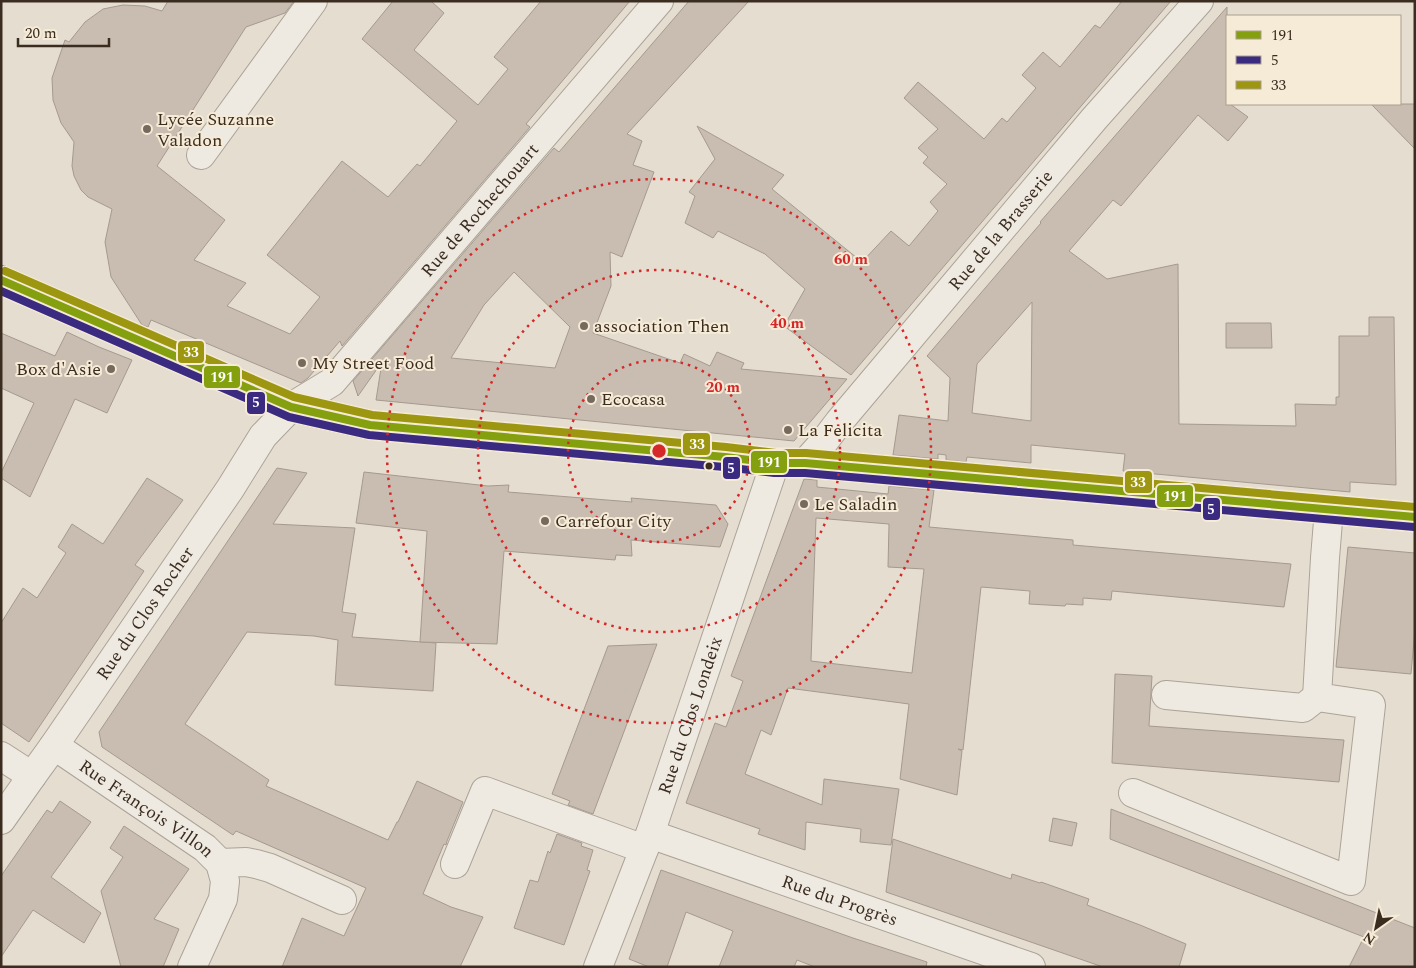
<svg xmlns="http://www.w3.org/2000/svg" width="1416" height="968" font-family="Spectral,serif">
	<style>
		.building { fill: #c9bcb1; stroke: #a69a8f; fill-rule: evenodd }
		.lines { fill: none; stroke-linecap: round; stroke-linejoin: round }
		.minor-casing { stroke: #aba398; stroke-width: 30 }
		.major-casing { stroke: #90897f; stroke-width: 30 }
		.minor { stroke: #eee9e1; stroke-width: 28 }
		.major { stroke: #e5dfd3; stroke-width: 28 }
		.bus-1-casing { stroke: #f6ebd7; stroke-width: 11 }
		.bus-2-casing { stroke: #f6ebd7; stroke-width: 11 }
		.bus-3-casing { stroke: #f6ebd7; stroke-width: 11 }
		.bus-1 { stroke: #84a00e; stroke-width: 8 }
		.bus-2 { stroke: #3b2b80; stroke-width: 8 }
		.bus-3 { stroke: #9d9610; stroke-width: 8 }
		.ring { fill: none; stroke: #d62828; stroke-width: 2.5; stroke-dasharray: 2.5 5 }
		.poi-dot { fill: #766a5e; stroke: #f6ebd7; stroke-width: 2 }
		.bus-dot { fill: #3b2c20; stroke: #f6ebd7; stroke-width: 2 }
		.labels { text-anchor: middle; stroke-width: 4; stroke-linejoin: round; paint-order: stroke }
		.poi-label { font-size: 18px; fill: #3b2c20; stroke: #f6ebd7; text-anchor: start }
		.street-label { font-size: 18px; fill: #3b2c20; stroke: #f6ebd7 }
		.centre { fill: #d62828; stroke: #f6ebd7; stroke-width: 2.5 }
		.ring-label { font-size: 15px; text-anchor: middle; font-weight: bold; fill: #d62828; stroke: #f6ebd7; stroke-width: 4; stroke-linejoin: round; paint-order: stroke }
		.line-badge { stroke: #f6ebd7; stroke-width: 2 }
		.badge-label { font-size: 14px; text-anchor: middle; font-weight: bold; fill: #fff }
	</style>
	<rect width="100%" height="100%" fill="#e5ded0"/>
	<g class="building">
		<path d="M168 1H294L285 13 246 27 157 166 225 220 194 260 246 283 227 306 290 334 320 297 267 255 284 234 342 161 388 197 417 164 420 166 457 121 362 39 393 1H431L444 13 414 50 478 105 508 69 494 57 541 1H630L526 124 530 127 342 346 340 341 308 378 301 383 151 320 148 327 142 325 111 277 105 242 112 209 88 197 81 190 74 176 72 166 74 142 61 123 53 100 52 78 65 40 69 42 85 22 103 9 123 5 145 6 162 11Z"/>
		<path d="M689 1H749L627 134 642 141 633 165 654 172 622 257 610 252 611 286 593 333 680 363 684 354 710 366 717 352 744 363 741 369 847 379 794 441 376 400 382 362 358 396 353 381 554 148 559 152ZM514 272 570 327 555 368 451 358 484 305Z"/>
		<path d="M1122 1H1171L851 375 784 326 805 289 765 254 718 231 713 238 685 223 695 196 689 192 715 159 697 126 784 175 772 189 862 262 891 231 909 246 938 211 930 202 947 184 923 163 928 157 918 148 938 129 904 98 918 82 984 139 1002 118 1007 122 1036 88 1022 75 1043 52 1060 67 1095 25 1100 28Z"/>
		<path d="M1227 7V104H1230L1248 117 1228 141 1198 115 1121 206 1113 200 1069 251 1107 279 1178 264 1179 424 1296 426 1295 404 1336 405V397H1339V336H1369V317H1394L1396 485 1350 482V492L1123 471 1125 454 1031 445V463L967 457 966 462 946 460V455L938 454V459L893 455 899 415 948 421 950 378 927 356 1022 245 1041 223 1040 222ZM1032 302 1031 421 972 413 977 364Z"/>
		<path d="M1371 104H1415V149Z"/>
		<path d="M1226 323H1271L1272 348H1226Z"/>
		<path d="M67 332 99 347 132 360 107 413 75 399 30 497 1 478V473L34 403 1 388V333L55 356Z"/>
		<path d="M277 468 307 473 273 524 355 528 342 612 356 614 352 637 436 643 433 691 335 685 338 640 314 636 247 632 185 724 269 780 266 786 388 840 397 822H398L417 781 463 802 447 841 446 845 444 844 423 894 451 907 483 917 460 967H282L302 918 344 936 366 888 236 831 233 835 102 747 99 732Z"/>
		<path d="M364 472 488 486 509 485 508 492 632 502 631 498 716 505 728 524 720 547 631 540 632 556 616 555 615 560 504 551 497 644 420 642 427 531 356 523Z"/>
		<path d="M147 478 183 500 135 565 144 571 29 742 1 723V623L23 588 37 598 66 553 58 547 72 524 103 544Z"/>
		<path d="M804 479 817 480V487L888 494 889 486 934 490 929 527 1073 540V545L1291 564 1284 607 1112 591 1111 600 1083 598V605L1066 604 1065 606 1029 604 1030 591 981 587 963 750 958 749 962 751 957 795 900 779 909 704 788 688 771 735 761 730 745 774 822 805 824 779 899 789 891 845 860 842 861 829 806 822 805 850 758 834 760 829 686 803 715 723 726 727 743 681 731 676ZM816 518 889 524 888 567 924 569 912 673 811 661Z"/>
		<path d="M1348 547 1415 553V629L1411 674 1336 667Z"/>
		<path d="M657 644 593 814 568 805 570 801 552 794 608 646Z"/>
		<path d="M1115 674 1152 676 1149 726 1344 740 1339 782 1112 763Z"/>
		<path d="M60 801 91 822 51 877 101 913 84 943 33 910 1 957V876L47 810 52 813Z"/>
		<path d="M1111 809 1415 928V967H1349L1364 937 1110 839Z"/>
		<path d="M1053 818 1077 823 1072 846 1049 841Z"/>
		<path d="M124 826 189 869 154 919 179 929 163 967H121L101 891 123 857 110 848Z"/>
		<path d="M557 834 582 843 581 846 593 850 587 870 590 871 564 945 514 928 530 880 538 882 548 851 550 853Z"/>
		<path d="M893 839 1011 879 1012 874 1040 883 1041 882 1089 899 1087 905 1140 925 1186 944 1179 967H1103L886 892Z"/>
		<path d="M661 870 853 938 927 962 926 967H815L797 960 794 967H719L733 931 686 912 667 967H649L629 959Z"/>
	</g>
	<g class="lines">
		<g class="minor-casing">
			<g id="minor">
				<path d="M201 155 313 1"/>
				<path id="s1" d="M805 463 823 443 839 422 1094 119 1199 1"/>
				<path d="M1166 695 1303 708 1317 697"/>
				<path id="s2" d="M53 747 65 753 205 848 220 863 225 881 223 899 192 967"/>
				<path d="M1 756 32 776"/>
				<path d="M1133 793 1351 881 1371 705 1317 697 1325 558 1329 509"/>
				<path id="s3" d="M1 820 32 776 53 747 230 489 263 436 291 407 332 382 659 1"/>
				<path id="s4" d="M650 834 1031 967"/>
				<path d="M220 863 246 862 256 864 270 868 342 900"/>
				<path d="M455 864 485 791 644 849"/>
				<path id="s5" d="M598 967 650 834 775 463"/>
			</g>
		</g>
		<g class="major-casing">
			<path id="major" d="M1 280 291 407 370 425 725 457 775 463H805L1415 517"/>
		</g>
		<use href="#minor" class="minor"/>
		<use href="#major" class="major"/>
		<g class="bus-1-casing">
			<path id="bus-1" d="M1 280 291 407 370 425 725 457 775 463H805L1415 517"/>
		</g>
		<g class="bus-2-casing">
			<path id="bus-2" d="M1 291 289 417 369 435 724 467 774 473H805L1414 527"/>
		</g>
		<g class="bus-3-casing">
			<path id="bus-3" d="M5 271 294 397 372 415 726 447 776 453H806L1415 507"/>
		</g>
		<use href="#bus-1" class="bus-1"/>
		<use href="#bus-2" class="bus-2"/>
		<use href="#bus-3" class="bus-3"/>
	</g>
	<g class="ring">
		<circle cx="659" cy="451" r="91"/>
		<circle cx="659" cy="451" r="181"/>
		<circle cx="659" cy="451" r="272"/>
	</g>
	<g class="poi-dot">
		<circle cx="147" cy="129" r="5"/>
		<circle cx="584" cy="326" r="5"/>
		<circle cx="302" cy="363" r="5"/>
		<circle cx="111" cy="369" r="5"/>
		<circle cx="591" cy="399" r="5"/>
		<circle cx="788" cy="430" r="5"/>
		<circle cx="804" cy="504" r="5"/>
		<circle cx="545" cy="521" r="5"/>
	</g>
	<circle class="bus-dot" cx="709" cy="466" r="4.5"/>
	<g class="labels">
		<g class="poi-label">
			<text x="157" y="125">Lycée Suzanne<tspan x="157" dy="21">Valadon</tspan></text>
			<text x="594" y="332">association Then</text>
			<text x="312" y="369">My Street Food</text>
			<text x="101" y="375" text-anchor="end">Box d'Asie</text>
			<text x="601" y="405">Ecocasa</text>
			<text x="798" y="436">La Felicita</text>
			<text x="814" y="510">Le Saladin</text>
			<text x="555" y="527">Carrefour City</text>
		</g>
		<g class="street-label">
			<text dy="6" stroke="none"><textPath href="#s3" startOffset="780">Rue de Rochechouart</textPath></text>
			<text dy="6" stroke="none"><textPath href="#s1" startOffset="304">Rue de la Brasserie</textPath></text>
			<text dy="6" stroke="none"><textPath href="#s3" startOffset="252">Rue du Clos Rocher</textPath></text>
			<text dy="6" stroke="none"><textPath href="#s5" startOffset="268">Rue du Clos Londeix</textPath></text>
			<text dy="6" stroke="none"><textPath href="#s2" startOffset="112">Rue François Villon</textPath></text>
			<text dy="6" stroke="none"><textPath href="#s4" startOffset="201">Rue du Progrès</textPath></text>
		</g>
	</g>
	<circle cx="659" cy="451" r="8" class="centre"/>
	<g class="ring-label">
		<text x="851" y="264">60 m</text>
		<text x="787" y="328">40 m</text>
		<text x="723" y="392">20 m</text>
	</g>
	<g class="line-badge">
		<rect x="177" y="340" width="28" height="24" rx="5" fill="#9d9610"/>
		<rect x="203" y="365" width="38" height="24" rx="5" fill="#84a00e"/>
		<rect x="246" y="391" width="20" height="24" rx="5" fill="#3b2b80"/>
		<rect x="682" y="432" width="29" height="24" rx="5" fill="#9d9610"/>
		<rect x="750" y="450" width="38" height="24" rx="5" fill="#84a00e"/>
		<rect x="722" y="456" width="19" height="24" rx="5" fill="#3b2b80"/>
		<rect x="1124" y="470" width="29" height="24" rx="5" fill="#9d9610"/>
		<rect x="1156" y="484" width="38" height="24" rx="5" fill="#84a00e"/>
		<rect x="1202" y="497" width="19" height="24" rx="5" fill="#3b2b80"/>
	</g>
	<g class="badge-label">
		<text x="191" y="357">33</text>
		<text x="222" y="382">191</text>
		<text x="256" y="407">5</text>
		<text x="697" y="449">33</text>
		<text x="769" y="467">191</text>
		<text x="731" y="473">5</text>
		<text x="1138" y="487">33</text>
		<text x="1175" y="501">191</text>
		<text x="1211" y="514">5</text>
	</g>
	<rect width="1416" height="968" fill="none" stroke="#3b2c20" stroke-width="5"/>
	<rect x="1226" y="15" width="175" height="90" fill="#f6ebd7" stroke="#ab9f8e"/>
	<rect x="1236" y="31" width="25" height="8" fill="#84a00e" stroke="#ab9f8e"/>
	<text x="1271" y="40" font-size="15" fill="#3b2c20">191</text>
	<rect x="1236" y="56" width="25" height="8" fill="#3b2b80" stroke="#ab9f8e"/>
	<text x="1271" y="65" font-size="15" fill="#3b2c20">5</text>
	<rect x="1236" y="81" width="25" height="8" fill="#9d9610" stroke="#ab9f8e"/>
	<text x="1271" y="90" font-size="15" fill="#3b2c20">33</text>
	<g transform="translate(1376 928) rotate(213)" stroke="#f6ebd7" stroke-width="4" paint-order="stroke">
	<path d="M0-4L9 19L0 12L-9 19Z" fill="#3b2c20"/>
	<text y="-8" font-size="14" font-weight="bold" text-anchor="middle" fill="#3b2c20">N</text>
	</g>
	<path d="M18 38v8h91v-8" fill="none" stroke="#3b2c20" stroke-width="2.5"/>
	<text x="25" y="38" font-size="15" fill="#3b2c20" stroke="#f6ebd7" stroke-width="4" paint-order="stroke">20 m</text>
</svg>
